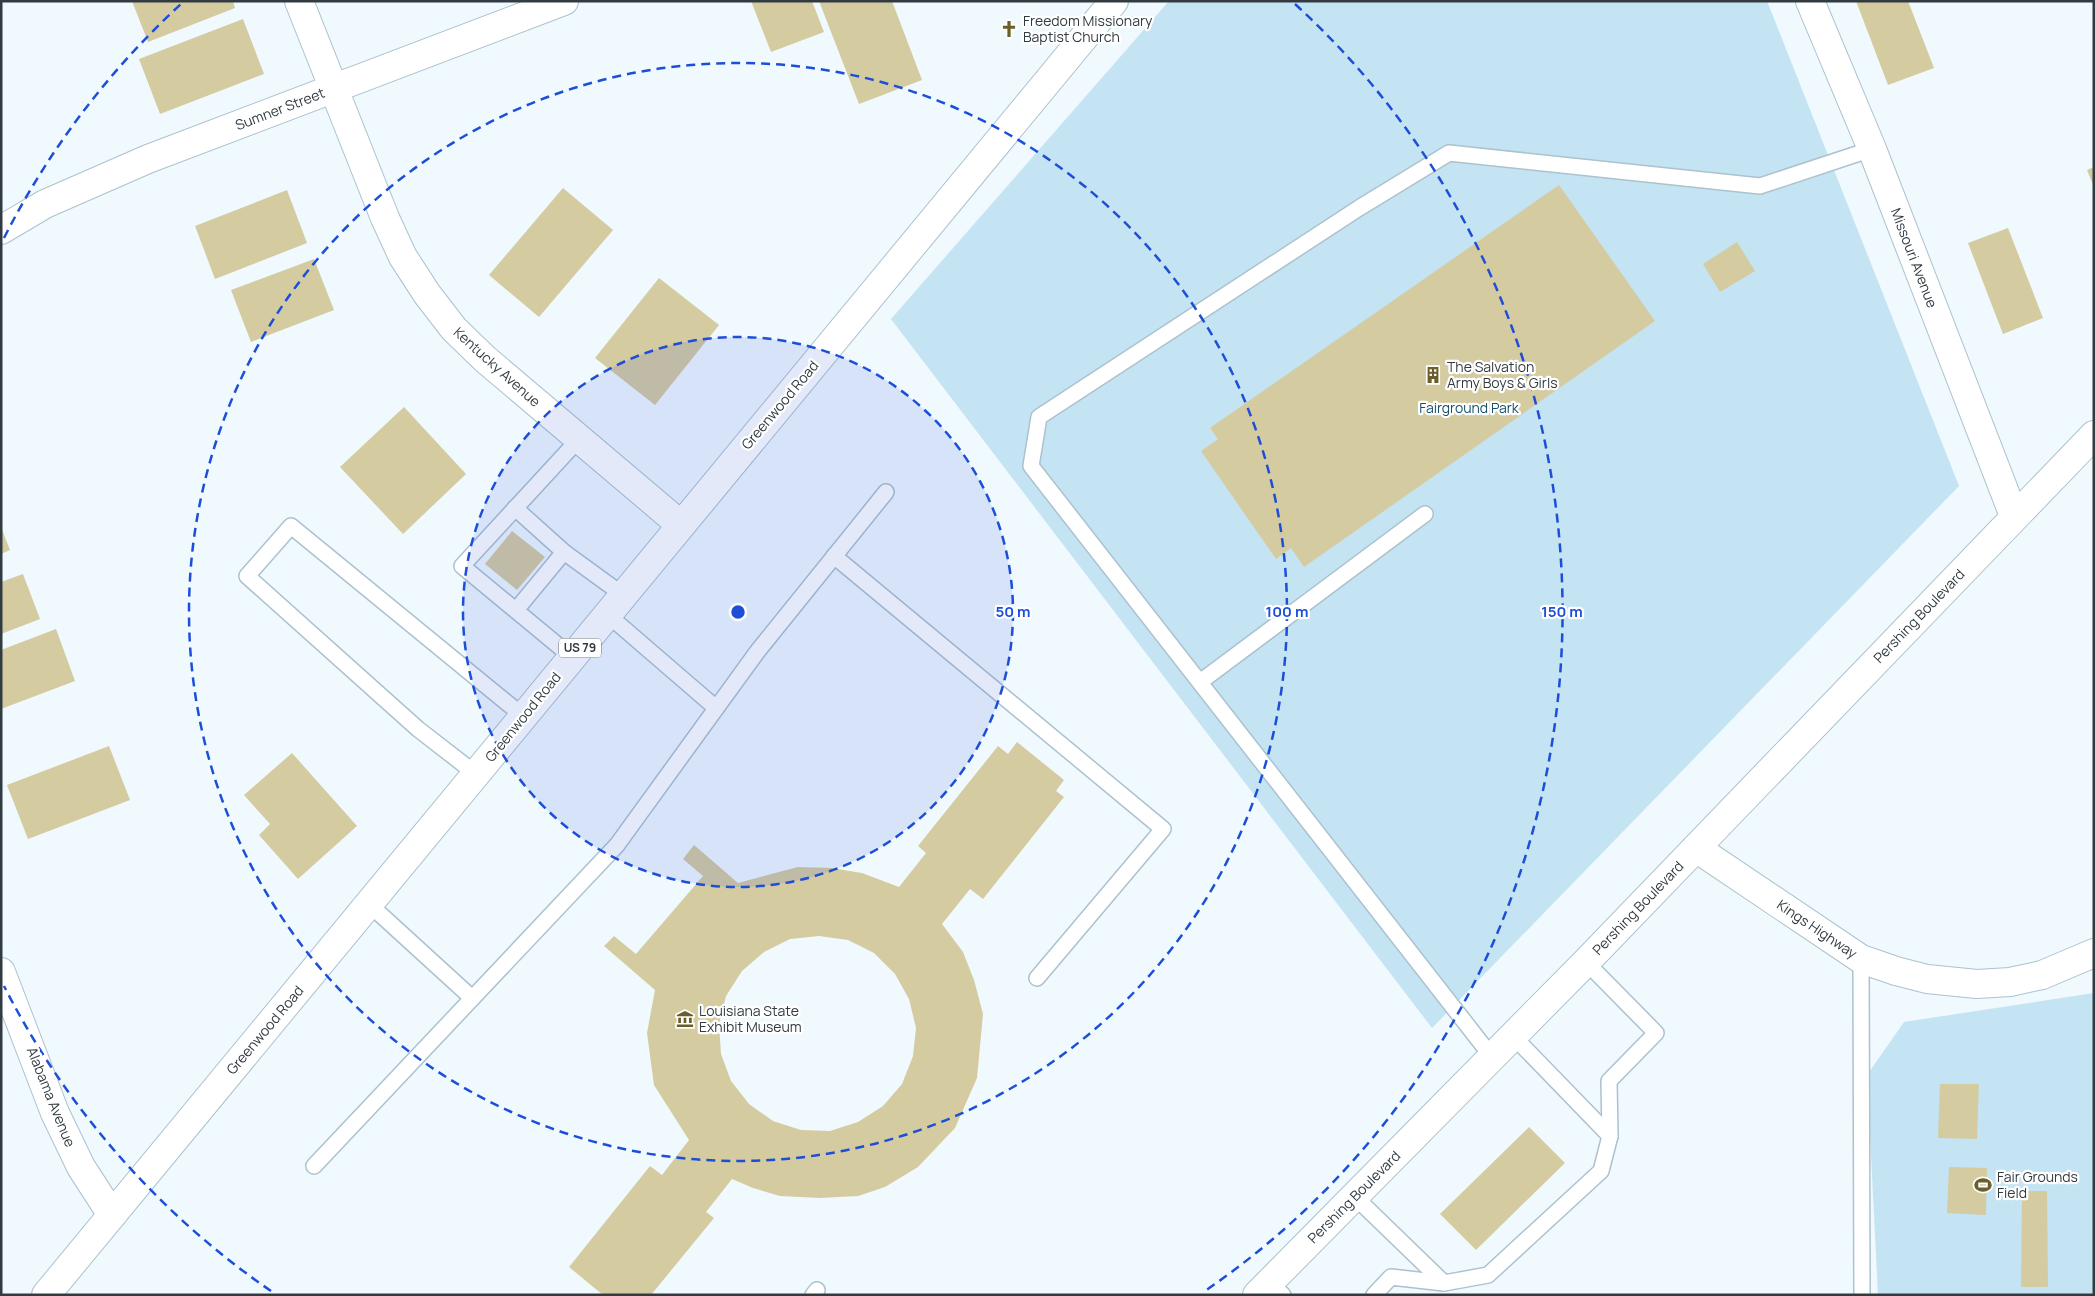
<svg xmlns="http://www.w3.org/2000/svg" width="2095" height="1296" font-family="Manrope,sans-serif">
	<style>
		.green { fill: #c4e3f3 }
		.building { fill: #d5cba0; fill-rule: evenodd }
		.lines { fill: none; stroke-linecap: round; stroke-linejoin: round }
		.service-casing { stroke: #acc2ce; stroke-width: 18 }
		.minor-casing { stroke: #acc2ce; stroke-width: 30 }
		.primary-casing { stroke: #acc2ce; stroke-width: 30 }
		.service { stroke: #fff; stroke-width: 15 }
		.minor { stroke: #fff; stroke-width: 28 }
		.primary { stroke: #fff; stroke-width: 28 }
		.ring { fill: none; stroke: #1d4ed8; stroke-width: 2.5; stroke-dasharray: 9 6 }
		.labels { text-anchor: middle; stroke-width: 4.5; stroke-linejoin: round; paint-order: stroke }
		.shield { fill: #fff; stroke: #707679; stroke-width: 1 }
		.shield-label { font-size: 12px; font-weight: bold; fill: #323b40 }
		.poi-label { font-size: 14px; fill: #323b40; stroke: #fff; text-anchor: start }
		.street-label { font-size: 14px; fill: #323b40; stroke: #fff }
		.park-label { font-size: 14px; fill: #175069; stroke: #fff }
		.centre { fill: #1d4ed8; stroke: #fff; stroke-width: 2.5 }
		.ring-label { font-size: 15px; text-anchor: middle; font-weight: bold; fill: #1d4ed8; stroke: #fff; stroke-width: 4.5; stroke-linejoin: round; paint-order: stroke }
	</style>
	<rect width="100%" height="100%" fill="#eff9fe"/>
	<g class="green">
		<path d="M1169 1H1767L1959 486 1432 1028 891 319Z"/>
		<path d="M2094 993V1295H1878L1867 1075 1904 1022Z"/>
	</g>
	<g class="building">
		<path d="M132 1H233L235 8 148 42Z"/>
		<path d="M751 1H812L824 32 771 52Z"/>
		<path d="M819 1H892L922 80 859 104Z"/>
		<path d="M1856 1H1908L1934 68 1888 85Z"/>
		<path d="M243 19 264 74 160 114 139 59Z"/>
		<path d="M2094 167V187L2087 170Z"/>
		<path d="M1559 185 1655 321 1304 567 1291 548 1276 559 1201 451 1218 439 1210 428Z"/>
		<path d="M563 188 613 230 539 317 489 275Z"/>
		<path d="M287 190 307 243 215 279 195 226Z"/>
		<path d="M2008 228 2043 318 2003 334 1968 243Z"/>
		<path d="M1737 242 1755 271 1720 292 1703 264Z"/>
		<path d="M314 259 334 310 251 342 231 290Z"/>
		<path d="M659 278 719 325 655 405 595 358Z"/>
		<path d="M404 407 466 474 403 534 340 467Z"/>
		<path d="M1 527 10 550 1 554Z"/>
		<path d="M512 531 545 557 517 590 485 564Z"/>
		<path d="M23 574 40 619 1 634V582Z"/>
		<path d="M56 629 75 681 1 709V650Z"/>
		<path d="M1017 742 1064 780 1056 791 1064 797 983 899 970 889 942 924 963 952 974 980 983 1014 977 1078 955 1128 918 1167 885 1187 858 1196 820 1198 780 1196 753 1188 732 1179 706 1212 714 1218 651 1295H603L569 1267 650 1166 662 1175 689 1140 654 1085 647 1033 655 990 604 946 614 936 636 954 703 876 683 859 694 845 738 883 798 867 831 868 862 873 899 887 926 853 918 846 998 746 1008 754ZM819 936 848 940 874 953 895 974 909 999 916 1028 913 1056 902 1084 883 1106 858 1122 830 1131 801 1130 773 1121 749 1104 731 1081 721 1054 719 1024 726 996 742 971 764 952 790 939Z"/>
		<path d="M109 746 130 800 28 839 7 785Z"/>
		<path d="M292 753 357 826 298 879 259 835 270 824 244 795Z"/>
		<path d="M1940 1084H1979L1977 1139 1938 1138Z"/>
		<path d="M1529 1127 1565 1163 1476 1250 1440 1214Z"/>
		<path d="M1949 1167 1987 1168 1986 1215 1947 1213Z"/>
		<path d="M2022 1191H2047L2048 1287H2021Z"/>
	</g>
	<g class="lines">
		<g class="service-casing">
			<g id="service">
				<path d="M515 508 564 552"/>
				<path d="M834 556 1163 829 1037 978"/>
				<path d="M516 610 564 552 623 595"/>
				<path d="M607 614 716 708"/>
				<path d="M572 657 462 566 579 439"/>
				<path d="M1200 682 1425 514"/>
				<path d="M476 774 418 729 247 576 291 526 523 716"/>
				<path d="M369 904 472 998"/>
				<path d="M1861 959 1862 1295"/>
				<path d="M1513 1036 1610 1136"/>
				<path d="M1492 1057 1031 466 1039 417 1359 208 1449 153 1760 186 1872 149"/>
				<path d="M314 1166 617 845 757 652 886 492"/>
				<path d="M1354 1196 1444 1283"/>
				<path d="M1270 1282 1283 1295"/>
				<path d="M813 1295 817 1290"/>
				<path d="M1374 1295 1391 1277 1444 1283 1488 1275 1601 1171 1610 1136 1609 1081 1656 1033 1586 962"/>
			</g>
		</g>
		<g class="minor-casing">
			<g id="minor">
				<path d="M299 1 385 218 403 257 427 294 454 329 485 359 681 525"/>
				<path d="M1810 1 1872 149 2014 516"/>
				<path d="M1 230 45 204 148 159 564 1"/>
				<path d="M1696 848 1861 959 1896 971 1927 979 1977 984 2010 982 2042 975 2094 953"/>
				<path d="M1 972 55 1113 81 1167 112 1215"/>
				<path d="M1257 1295 1586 962 2094 435"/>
			</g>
		</g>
		<g class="primary-casing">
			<path id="primary" d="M46 1295 1114 1"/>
		</g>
		<use href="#service" class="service"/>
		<use href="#minor" class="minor"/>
		<use href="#primary" class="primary"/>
	</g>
	<circle cx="738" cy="612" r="275" fill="#1d4ed8" fill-opacity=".12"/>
	<g class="ring">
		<circle cx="738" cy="612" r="275"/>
		<circle cx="738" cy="612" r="549"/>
		<path d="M271 1291A824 824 0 0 1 4 986M4 238A824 824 0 0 1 181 4M1295 4A824 824 0 0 1 1205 1291"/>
	</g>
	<defs>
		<g id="church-bare" transform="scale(1.35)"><path d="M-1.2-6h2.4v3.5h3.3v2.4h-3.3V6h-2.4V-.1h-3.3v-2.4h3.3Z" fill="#6a5e2b" stroke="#fff" stroke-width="2.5" paint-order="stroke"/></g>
		<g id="building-bare" transform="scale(1.35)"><path d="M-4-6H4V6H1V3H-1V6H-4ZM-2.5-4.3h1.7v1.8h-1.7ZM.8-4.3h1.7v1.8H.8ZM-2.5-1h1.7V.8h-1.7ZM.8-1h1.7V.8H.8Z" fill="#6a5e2b" stroke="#fff" stroke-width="2.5" paint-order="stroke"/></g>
		<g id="museum-bare" transform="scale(1.35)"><path d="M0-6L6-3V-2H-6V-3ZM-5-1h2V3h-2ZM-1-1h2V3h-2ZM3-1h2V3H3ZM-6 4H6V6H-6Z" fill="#6a5e2b" stroke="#fff" stroke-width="2.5" paint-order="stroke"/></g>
		<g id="stadium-bare" transform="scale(1.35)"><path d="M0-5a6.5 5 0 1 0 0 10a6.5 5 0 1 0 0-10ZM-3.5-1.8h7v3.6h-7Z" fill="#6a5e2b" stroke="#fff" stroke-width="2.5" paint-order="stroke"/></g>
	</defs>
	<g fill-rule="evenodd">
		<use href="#church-bare" x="1009" y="29"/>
		<use href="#building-bare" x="1433" y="375"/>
		<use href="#museum-bare" x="685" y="1019"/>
		<use href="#stadium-bare" x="1983" y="1185"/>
	</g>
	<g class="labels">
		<rect class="shield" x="559" y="638.5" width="42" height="19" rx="4"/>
		<g class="shield-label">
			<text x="580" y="652">US 79</text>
		</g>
		<g class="poi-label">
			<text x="1023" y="26">Freedom Missionary<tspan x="1023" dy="16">Baptist Church</tspan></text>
			<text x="1447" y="372">The Salvation<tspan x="1447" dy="16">Army Boys &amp; Girls</tspan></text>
			<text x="699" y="1016">Louisiana State<tspan x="699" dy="16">Exhibit Museum</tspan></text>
			<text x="1997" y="1182">Fair Grounds<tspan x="1997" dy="16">Field</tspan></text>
		</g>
		<g class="street-label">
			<text transform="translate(280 109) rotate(-21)" y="5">Sumner Street</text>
			<text transform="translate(1914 258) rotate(69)" y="5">Missouri Avenue</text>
			<text transform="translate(497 367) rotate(42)" y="5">Kentucky Avenue</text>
			<text transform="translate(780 405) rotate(-50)" y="5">Greenwood Road</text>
			<text transform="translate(1919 616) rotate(-46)" y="5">Pershing Boulevard</text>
			<text transform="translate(523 717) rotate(-51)" y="5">Greenwood Road</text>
			<text transform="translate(1638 908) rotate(-46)" y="5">Pershing Boulevard</text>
			<text transform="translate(1817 929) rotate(34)" y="5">Kings Highway</text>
			<text transform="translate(265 1030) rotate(-50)" y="5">Greenwood Road</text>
			<text transform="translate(51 1097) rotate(68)" y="5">Alabama Avenue</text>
			<text transform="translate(1354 1197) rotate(-45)" y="5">Pershing Boulevard</text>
		</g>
		<g class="park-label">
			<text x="1469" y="413">Fairground Park</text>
		</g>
	</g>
	<circle cx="738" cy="612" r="8" class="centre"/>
	<g class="ring-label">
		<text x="1013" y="617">50 m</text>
		<text x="1287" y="617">100 m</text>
		<text x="1562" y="617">150 m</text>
	</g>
	<rect width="2095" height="1296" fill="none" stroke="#323b40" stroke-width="5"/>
</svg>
